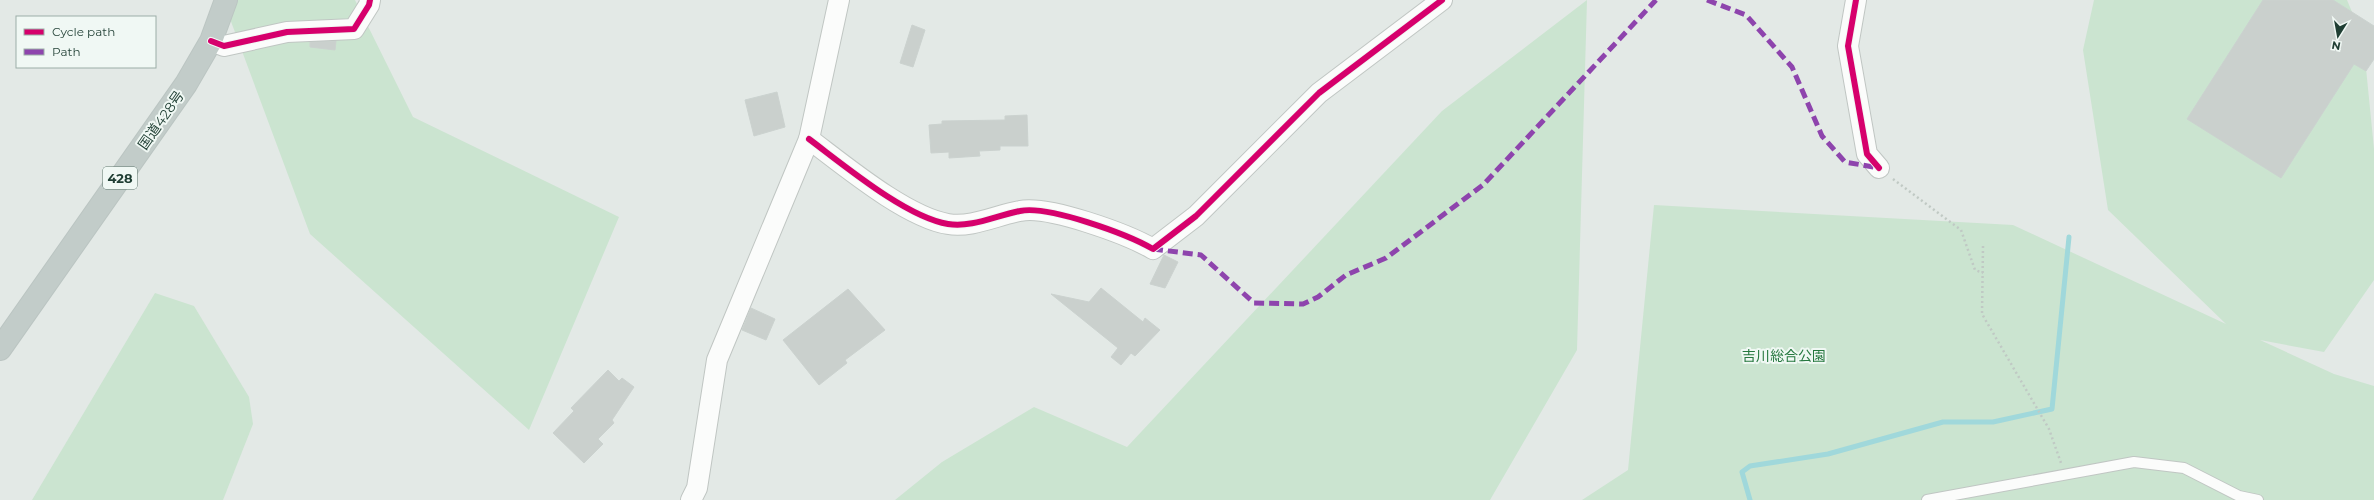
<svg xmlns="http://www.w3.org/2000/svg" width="2374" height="500" font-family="Montserrat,'Noto Sans JP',sans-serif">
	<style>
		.green { fill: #cbe4d0 }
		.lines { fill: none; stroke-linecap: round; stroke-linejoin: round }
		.stream { stroke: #a0d8db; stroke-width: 5 }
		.building { fill: #cad0cd; stroke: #cbd2cf }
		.service-casing { stroke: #c0c6c3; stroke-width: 12 }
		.minor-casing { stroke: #c0c6c3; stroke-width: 22 }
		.trunk-casing { stroke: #bbc5c2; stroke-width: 24 }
		.path { stroke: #c0c9c4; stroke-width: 2.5; stroke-dasharray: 2 3; stroke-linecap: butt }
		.service { stroke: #fbfcfb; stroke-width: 10 }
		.minor { stroke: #fbfcfb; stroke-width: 20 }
		.trunk { stroke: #c2ccc9; stroke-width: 22 }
		.quiet { stroke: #8e44ad; stroke-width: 5; stroke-dasharray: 10 5; stroke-linecap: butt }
		.cycleway-casing { stroke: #f0f8f4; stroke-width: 8 }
		.cycleway { stroke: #d6006c; stroke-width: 6 }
		.labels { text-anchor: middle; stroke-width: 4; stroke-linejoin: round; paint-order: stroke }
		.shield { fill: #f0f8f4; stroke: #5e766d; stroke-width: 1 }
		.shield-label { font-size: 13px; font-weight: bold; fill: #1f3e33 }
		.street-label { font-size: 14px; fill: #1f3e33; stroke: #f0f8f4 }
		.park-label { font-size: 14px; fill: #26783f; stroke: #f0f8f4 }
	</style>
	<rect width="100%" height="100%" fill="#e3e9e6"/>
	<g class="green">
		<path d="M223 0H355L413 117 619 217 529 430 310 234Z"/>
		<path d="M1587 0 1577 350 1490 500H895L942 462 1034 407 1127 447 1442 111Z"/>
		<path d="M2094 0H2347L2363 38 2374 149V280L2324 352 2260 340 2334 374 2374 386V500H1582L1628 470 1654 205 2013 225 2226 324 2108 210 2083 50Z"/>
		<path d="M155 293 194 306 249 397 253 424 223 500H32Z"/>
	</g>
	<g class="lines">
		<path class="stream" d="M1750 500 1742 472 1750 466 1828 454 1943 422H1993L2052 409 2069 237"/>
	</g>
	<g class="building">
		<path d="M2263 0H2333L2374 26V59L2366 71 2354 64 2281 178 2187 119Z"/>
		<path d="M912 25 925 30 913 67 900 63Z"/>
		<path d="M336 41 335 50 310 47V42Z"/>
		<path d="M777 92 785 127 754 136 745 100Z"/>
		<path d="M1027 115 1028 146H1000V150L979 151 980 156 949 158V152L931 153 929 125 942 124V121L1005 120V116Z"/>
		<path d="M1164 255 1178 262 1165 288 1150 284Z"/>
		<path d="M1101 288 1143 322 1145 318 1160 330 1135 356 1131 353 1121 365 1111 357 1118 348 1051 294 1089 302Z"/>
		<path d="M848 289 885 330 845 360 847 363 819 385 783 340Z"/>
		<path d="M751 308 775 319 766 340 742 330Z"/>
		<path d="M608 370 619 381 622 378 634 387 612 420 614 423 598 439 603 444 584 463 553 433 574 411 571 408Z"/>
	</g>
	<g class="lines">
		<g class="service-casing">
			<path id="service" d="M1927 500 2134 462 2184 468 2239 496 2258 500"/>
		</g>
		<g class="minor-casing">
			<g id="minor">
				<path d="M1856 0 1848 46 1867 154 1879 168"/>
				<path d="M211 41 224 46 287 32 354 29 369 5 370 0"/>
				<path d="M809 139C845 166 906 217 948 224 972 228 997 215 1020 211 1048 205 1127 234 1153 249L1196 216 1319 93 1442 0"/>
				<path d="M691 500 697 488 717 360 809 139 839 0"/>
			</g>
		</g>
		<g class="trunk-casing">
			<path id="trunk" d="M0 349 186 84 211 41 226 0"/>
		</g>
		<g class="path">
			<path d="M1893 179 1961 230 1975 270 1983 273"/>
			<path d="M1983 246 1982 314 2049 429 2061 463"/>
		</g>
		<use href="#service" class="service"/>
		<use href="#minor" class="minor"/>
		<use href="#trunk" class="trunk"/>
		<g class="quiet">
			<path d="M1707 0 1746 15 1792 67 1822 136 1845 162 1879 168"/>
			<path d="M1153 249 1201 255 1254 303 1303 304 1318 297 1346 275 1386 258 1483 185 1656 0"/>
		</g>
		<g class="cycleway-casing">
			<g id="cycleway">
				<path d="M1856 0 1848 46 1867 154 1879 168"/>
				<path d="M211 41 224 46 287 32 354 29 369 5 370 0"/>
				<path d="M809 139C845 166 906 217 948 224 972 228 997 215 1020 211 1048 205 1127 234 1153 249L1196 216 1319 93 1442 0"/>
			</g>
		</g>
		<use href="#cycleway" class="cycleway"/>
	</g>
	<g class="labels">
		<rect class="shield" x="103" y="167" width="34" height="22" rx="3"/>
		<g class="shield-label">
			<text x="120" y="183">428</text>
		</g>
		<g class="street-label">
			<text transform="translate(161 120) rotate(-55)" y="5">国道428号</text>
		</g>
		<g class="park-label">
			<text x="1784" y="361">吉川総合公園</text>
		</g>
	</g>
	<rect x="16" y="16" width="140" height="52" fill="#f0f8f4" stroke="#9caea7"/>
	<rect x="24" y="29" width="20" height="6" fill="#d6006c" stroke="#9caea7"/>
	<text x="52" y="36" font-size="12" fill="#1f3e33">Cycle path</text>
	<rect x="24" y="49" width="20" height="6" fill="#8e44ad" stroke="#9caea7"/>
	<text x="52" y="56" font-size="12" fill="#1f3e33">Path</text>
	<g transform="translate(2338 36) rotate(191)" stroke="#f0f8f4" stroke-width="3" paint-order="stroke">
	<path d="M0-3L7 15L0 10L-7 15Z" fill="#1f3e33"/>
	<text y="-6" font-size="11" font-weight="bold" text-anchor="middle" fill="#1f3e33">N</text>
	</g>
</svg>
